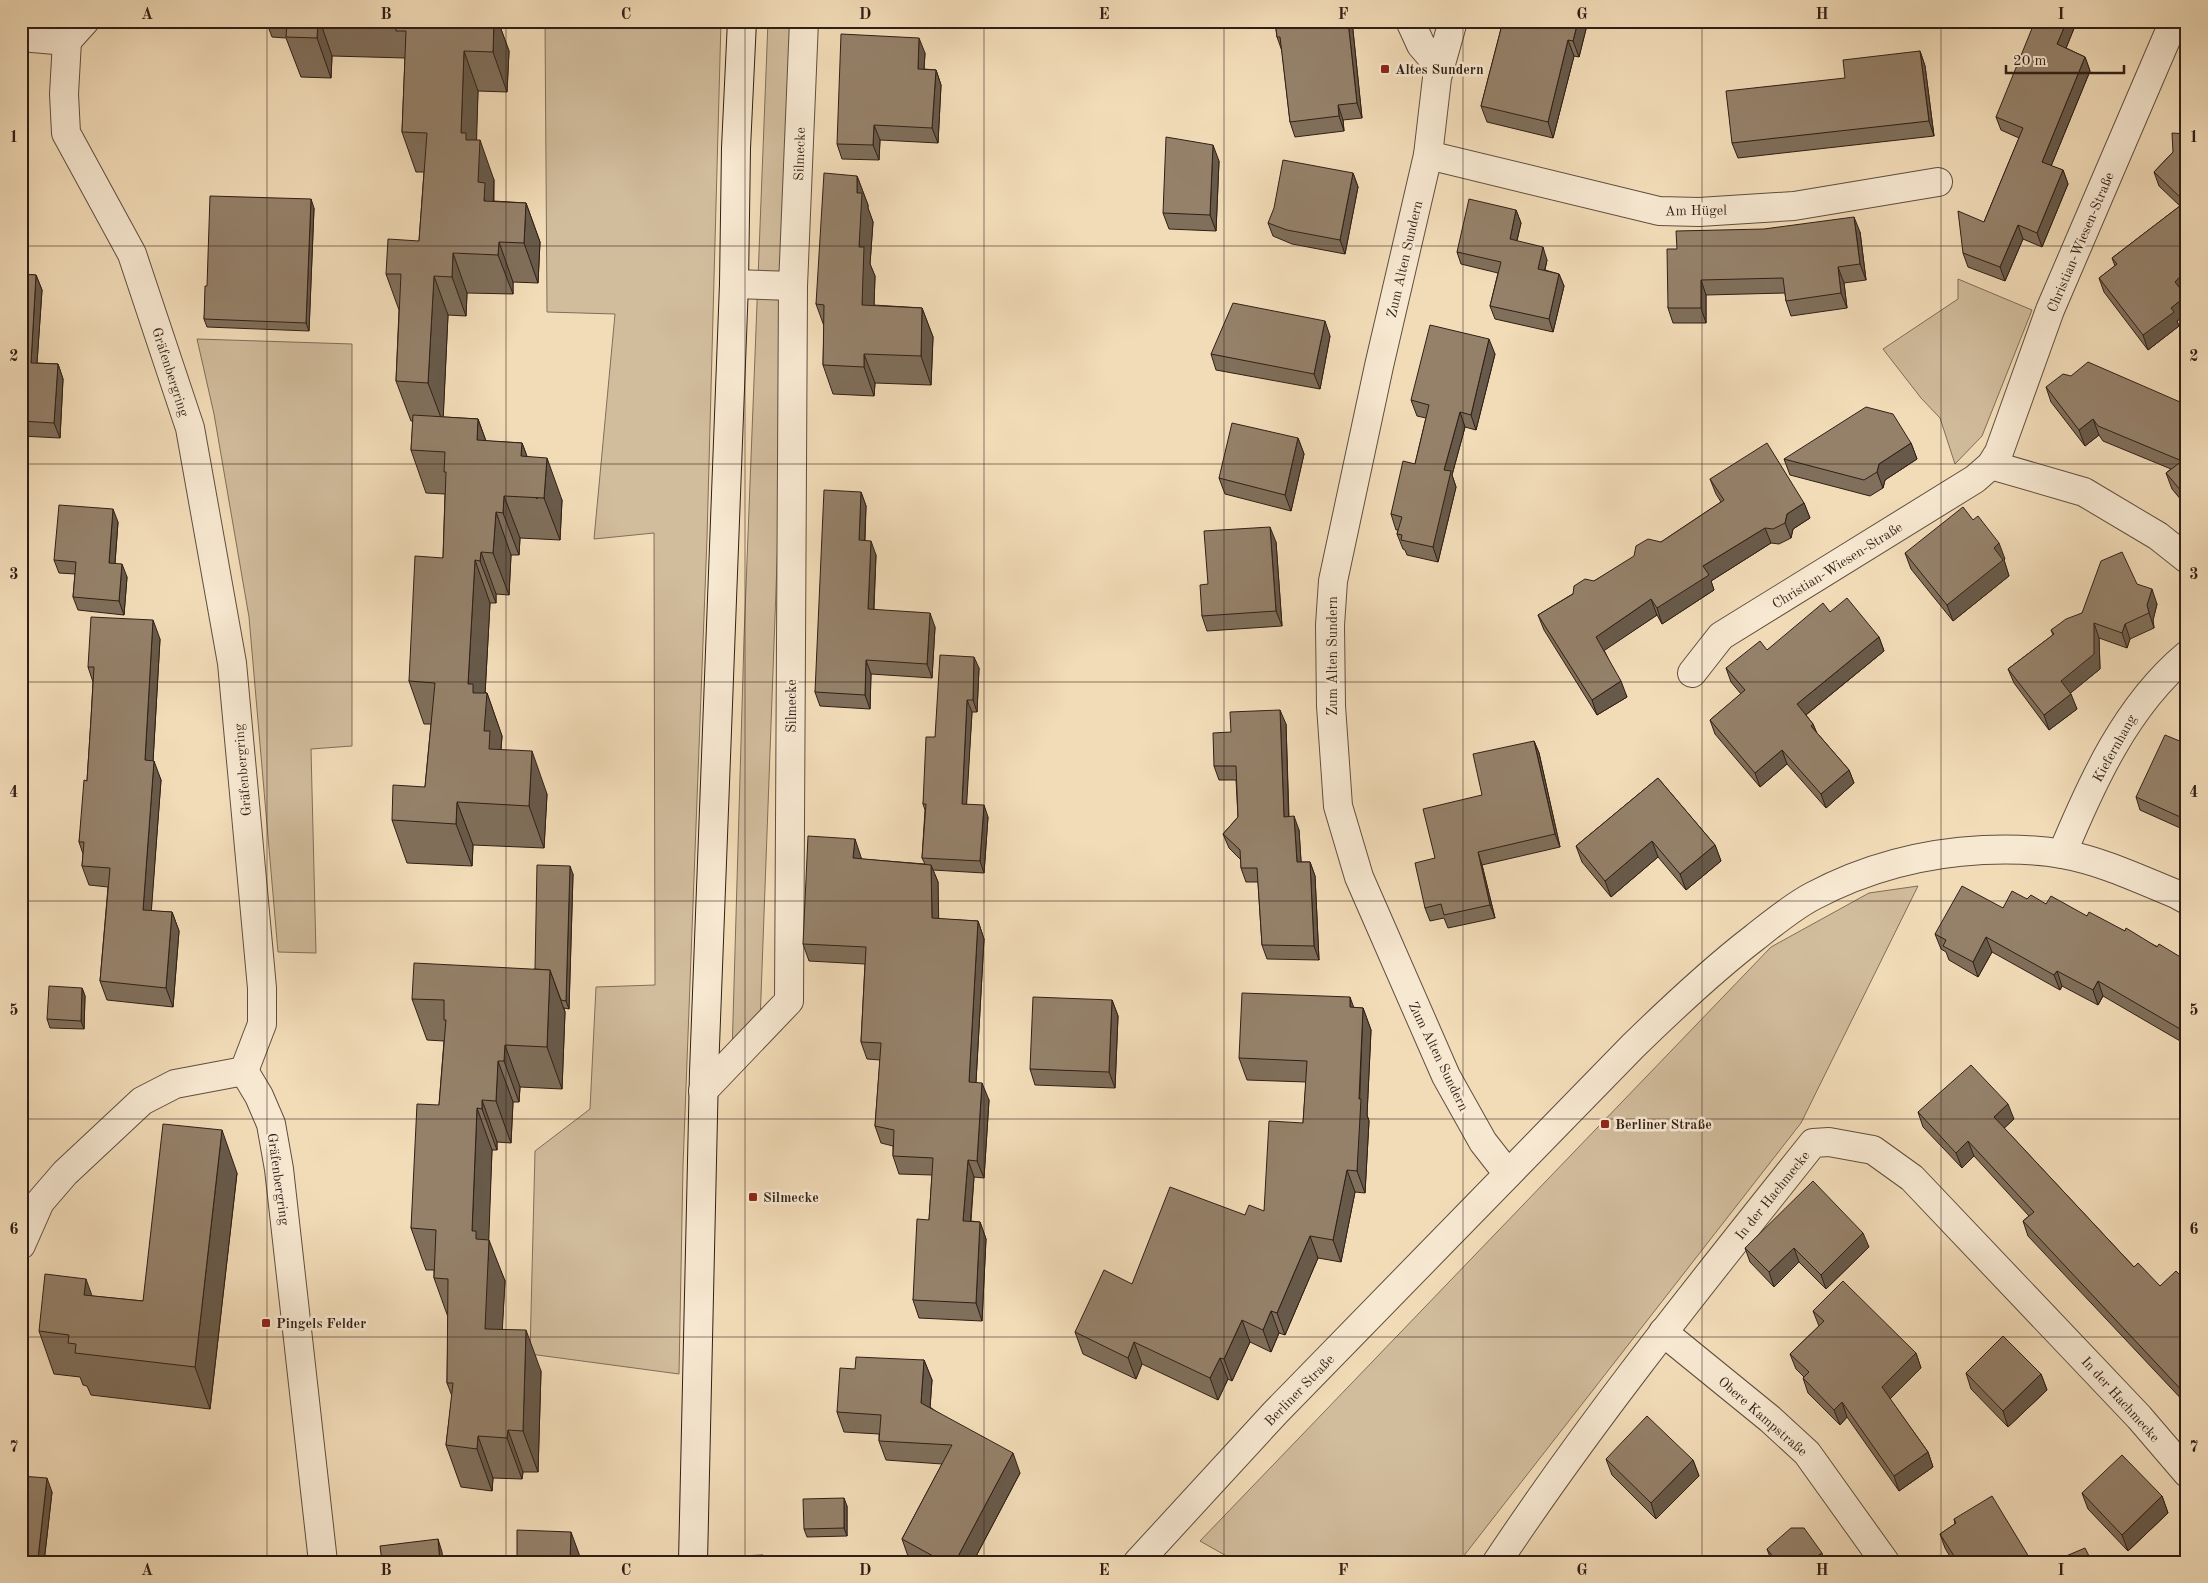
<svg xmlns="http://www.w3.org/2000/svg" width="2208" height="1583" font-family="'Old Standard TT',serif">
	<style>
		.green { fill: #d1bc9c; stroke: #806e59 }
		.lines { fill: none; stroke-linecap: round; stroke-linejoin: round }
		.street-casing { stroke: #604e3e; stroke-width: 30 }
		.secondary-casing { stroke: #301f16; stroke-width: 30 }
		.street { stroke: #f7e8d1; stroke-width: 28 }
		.secondary { stroke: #f7e8d1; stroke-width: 28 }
		.wall { fill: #806f5b; stroke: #301f16 }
		.shaded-wall { fill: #685a4a; stroke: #301f16 }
		.building { fill: #95816a; stroke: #301f16 }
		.grid { fill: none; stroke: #301f16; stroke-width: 1; stroke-opacity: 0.55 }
		.poi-dot { fill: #8f2418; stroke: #f7e8d1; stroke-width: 2 }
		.labels { text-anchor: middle; stroke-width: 5; stroke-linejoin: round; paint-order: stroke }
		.poi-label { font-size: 14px; font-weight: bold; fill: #301f16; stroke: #f7e8d1; text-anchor: start }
		.street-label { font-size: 14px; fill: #301f16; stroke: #f7e8d1 }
		.neatline { fill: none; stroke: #301f16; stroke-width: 2 }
		.grid-label { font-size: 16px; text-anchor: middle; font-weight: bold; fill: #301f16 }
	</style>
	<rect width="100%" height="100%" fill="#f2dcb8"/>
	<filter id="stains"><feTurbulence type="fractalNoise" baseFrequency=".004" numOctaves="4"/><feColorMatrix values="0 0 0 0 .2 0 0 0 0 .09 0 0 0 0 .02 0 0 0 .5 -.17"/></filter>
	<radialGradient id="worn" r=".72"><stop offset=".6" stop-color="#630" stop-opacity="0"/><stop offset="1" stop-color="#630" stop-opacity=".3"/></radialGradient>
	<g class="green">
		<path d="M545 21H721L707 538 683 1166 679 1374 530 1354 535 1151 590 1109 596 987 655 985 654 533 594 539 615 314 547 312Z"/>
		<path d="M768 21H797L760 1023 732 1055 744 638Z"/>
		<path d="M1958 279 2032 310 1982 436 1955 464 1940 418 1921 398 1883 349 1958 299Z"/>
		<path d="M197 339 352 344V746L311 749 316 953 278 952 249 617 214 414Z"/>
		<path d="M1918 886 1801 1123 1459 1562H1237L1200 1541 1771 947 1869 893Z"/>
	</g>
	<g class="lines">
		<g class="street-casing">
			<g id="street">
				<path d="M1410 21 1421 45 1440 67"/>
				<path d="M1453 21 1437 78 1428 155 1379 366 1333 581 1330 625 1331 706 1338 806 1359 877 1446 1076 1483 1142 1508 1174"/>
				<path d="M21 37 67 41"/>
				<path d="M67 41 64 94 66 133 132 254 190 428 232 663 262 988V1024L244 1071"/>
				<path d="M67 41 85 21"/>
				<path d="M1428 155 1659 211 1699 212 1794 206 1938 182"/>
				<path d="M734 284 793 286 804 21"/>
				<path d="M1991 465 1999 452 2050 310 2174 21"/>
				<path d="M1692 673 1721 636 1975 479 1991 465 2084 492 2158 536 2187 559"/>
				<path d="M2062 854C2092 782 2126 706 2187 655"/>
				<path d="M244 1071 259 1096 271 1124 279 1169 323 1562"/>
				<path d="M703 1091 789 1001 793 286"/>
				<path d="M21 1245 40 1202 65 1173 142 1101 175 1084 244 1071"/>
				<path d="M1663 1332 1770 1419 1807 1453 1885 1562"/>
				<path d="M1138 1562 1275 1413 1633 1046C1672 1008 1711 971 1754 938 1773 923 1792 907 1813 896 1866 868 1923 853 1983 850 2009 849 2036 849 2062 854 2102 861 2139 879 2176 894L2187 900"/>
				<path d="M1497 1562C1594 1416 1704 1280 1813 1143L1829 1142 1873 1150 1912 1178 2139 1417 2187 1473"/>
			</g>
		</g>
		<g class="secondary-casing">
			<path id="secondary" d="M693 1562 704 1072 734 284 736 148 742 21"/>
		</g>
		<use href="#street" class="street"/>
		<use href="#secondary" class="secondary"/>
	</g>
	<g class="wall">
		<path d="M266 21H498L509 51 507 92 478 91 476 140 494 180V201L526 203 540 242 538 283 513 282V294L467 293 466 316 448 315 443 417 478 419 486 441 522 443 527 457 562 500 560 540 520 538 519 555H511L509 595 496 594V603H490L485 693H487L502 736 501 750 547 794 544 848 473 845 472 866 407 863 392 820 425 787 431 724H424L409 681 443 558 445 494 426 493 411 450 413 421H411L396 381 399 310 386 274 419 241 424 172H416L402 132 405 58 332 56 331 78 301 77 286 38 272 37Z"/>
		<path d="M1275 21H1352L1362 118 1343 120 1344 131 1295 137 1290 122 1282 51 1277 37Z"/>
		<path d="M1503 21H1588L1579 57 1574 56 1553 138 1487 122 1481 106Z"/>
		<path d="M2077 21 2066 48 2085 57 2090 71 2051 166 2063 170 2068 184 2042 247 2023 239 2005 281 1968 267 1963 253 1984 222 2019 138 2001 130 1996 117Z"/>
		<path d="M1920 51 1925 66 1934 136 1738 158 1732 143 1845 78Z"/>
		<path d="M925 53 924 69 936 70 941 85 938 143 880 140 879 160 842 159 837 144Z"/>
		<path d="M2187 134V289L2183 293 2187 298V314L2177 321 2179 326 2148 350 2104 292 2099 278 2115 266 2112 258 2180 206 2159 186 2154 172 2173 152Z"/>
		<path d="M1219 161 1216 231 1169 229 1163 213Z"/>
		<path d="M1353 173 1358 187 1345 254 1292 244 1273 236 1268 223Z"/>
		<path d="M857 176 868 205V208L873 222 870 264 875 276 874 305 922 308 933 337 931 385 875 383 874 396 833 394 823 365 824 326 816 304Z"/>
		<path d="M314 208 309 331 207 327 204 319 207 286Z"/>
		<path d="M1516 210 1521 223 1517 241 1547 260 1545 270 1559 274 1564 286 1553 332 1495 319 1490 306 1498 273 1461 264 1457 252Z"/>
		<path d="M1860 232 1866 280 1844 283 1847 308 1791 316 1786 301 1785 293 1706 295V323H1673L1668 308 1677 249Z"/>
		<path d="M21 274 36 275 42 290 37 363 58 364 63 379 60 438 21 436Z"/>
		<path d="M1330 336 1320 389 1216 370 1211 354Z"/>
		<path d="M1495 354 1476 430 1465 427 1452 475 1456 487 1438 562 1407 555 1405 550 1403 549 1397 534 1398 530H1396L1391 514 1415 464 1426 418 1417 416 1411 400Z"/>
		<path d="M2046 387 2187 405V507L2172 489 2166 473 2171 469 2103 441 2099 435 2085 446 2051 402Z"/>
		<path d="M1298 438 1304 454 1291 511 1225 494 1219 478Z"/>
		<path d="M1911 443 1917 459 1885 480 1883 488 1870 496 1790 475 1784 459Z"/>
		<path d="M1710 479 1804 503 1810 518 1793 529 1791 538 1779 544 1771 543 1711 581 1714 590 1662 624 1657 615 1604 650 1627 697 1597 715 1544 630 1538 615 1594 581 1661 542 1721 502 1716 494Z"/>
		<path d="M861 492 866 506 865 540 876 555 874 609 935 627 932 678 871 674 870 709 820 706 815 692Z"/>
		<path d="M118 522 115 563 127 577 124 615 78 610 73 597 75 574 59 573 54 560Z"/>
		<path d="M1276 542 1282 626 1207 631 1202 616 1208 584Z"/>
		<path d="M1905 553 2005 559 2004 560 2009 576 1953 621 1911 569Z"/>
		<path d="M2137 584 2157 604 2153 620 2154 628 2130 639 2127 648 2099 638 2100 669 2070 693 2077 709 2049 730 2014 683 2008 669 2053 635 2051 630 2082 613Z"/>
		<path d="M1830 612 1879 637 1884 651 1806 715 1813 724 1817 733 1849 770 1854 783 1826 808 1787 764 1760 787 1715 734 1710 720 1741 694 1731 682 1726 668 1767 650Z"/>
		<path d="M160 639 153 761 161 780 151 911 172 912 179 931 173 1007 107 1000 100 981 108 887 89 885 82 866 83 854 79 842 87 781 91 719 93 682 88 667Z"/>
		<path d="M979 668 977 712H972L966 804 988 817 984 873 933 870 938 882V919L978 921 984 939 976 1082 989 1100 984 1178 974 1177 971 1221 980 1222 986 1239 982 1321 919 1318 913 1300 929 1220 932 1175 899 1174 893 1156V1146L881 1143 875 1126 880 1060 867 1059 861 1042 865 964 809 961 803 944 861 857V859L925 864 922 858 925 810 923 804 935 737Z"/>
		<path d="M1286 724 1289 816 1299 830 1301 862H1310L1315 876 1319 960 1267 959 1262 945 1258 882H1246L1241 868V860L1229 848 1223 834 1238 817 1236 780H1219L1214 766 1231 732Z"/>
		<path d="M1534 741 1539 753 1560 847 1482 865 1495 918 1448 928 1444 918 1430 921 1425 908 1435 858 1482 795Z"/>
		<path d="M2187 744V831L2140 810 2136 797Z"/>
		<path d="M1658 778 1715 845 1721 861 1686 890 1658 857 1611 897 1582 862 1576 846Z"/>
		<path d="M573 874 569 1009 564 1008 565 1012 562 1089 520 1087 519 1102H513L511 1143 497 1142V1150H492L488 1240 505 1281 502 1329 541 1371 538 1472H523L522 1479 493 1478 492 1491 461 1487 446 1445 452 1396 447 1383 448 1317 434 1278V1270H426L411 1228 439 1105 444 1041 427 1040 412 999 535 969Z"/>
		<path d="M2027 899 2046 904 2087 916 2125 931 2187 961V1045L2103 996 2098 1005 2062 986 2060 990 1992 952 1978 977 1949 960 1946 952 1941 949 1935 934 2003 908Z"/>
		<path d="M82 988 85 996 84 1029 50 1028 47 1019Z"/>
		<path d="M1112 1000 1118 1016 1115 1088 1035 1085 1030 1069Z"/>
		<path d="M1354 1008H1363L1371 1030 1367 1115 1369 1121 1365 1193 1355 1192 1341 1262 1318 1258 1285 1335 1279 1333 1271 1352 1250 1342 1232 1381 1228 1379 1218 1400 1142 1364 1136 1379 1083 1354 1075 1332 1132 1284 1245 1215 1264 1211 1303 1123 1306 1082 1247 1080 1239 1058Z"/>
		<path d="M1918 1112 2014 1119 2004 1128 2134 1267 2160 1286 2187 1282V1405L2028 1236 2023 1221 2029 1216 1974 1156 1962 1168 1923 1127Z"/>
		<path d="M237 1173 210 1409 91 1395 87 1386 83 1385 80 1377 54 1374 39 1331 92 1296 143 1301Z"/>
		<path d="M1869 1247 1826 1289 1799 1262 1774 1287 1750 1262 1745 1248Z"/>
		<path d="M1813 1311 1916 1353 1921 1368 1890 1399 1928 1452 1933 1467 1899 1491 1847 1417 1840 1425 1808 1393 1803 1378 1804 1377 1796 1369 1790 1354 1819 1326Z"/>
		<path d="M924 1360 932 1380 930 1407 1020 1473 973 1562H915L909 1559 902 1539 942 1464 886 1460 879 1441V1434L844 1432 837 1412 855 1369Z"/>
		<path d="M1966 1373 2041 1374 2047 1390 2008 1427 1971 1389Z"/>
		<path d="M1606 1459 1693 1460 1699 1476 1656 1519 1612 1475Z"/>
		<path d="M21 1476 52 1492 44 1562H21Z"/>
		<path d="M2082 1493 2162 1496 2168 1513 2128 1551 2088 1509Z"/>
		<path d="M847 1506V1536L807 1537 804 1529Z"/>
		<path d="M1954 1519 2032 1562H1949V1560L1951 1558 1945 1548 1940 1534 1955 1524Z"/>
		<path d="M1767 1549 1824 1561 1823 1562H1774L1770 1557Z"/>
	</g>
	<g class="shaded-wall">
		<path d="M318 21H320L332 56 331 78 317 38Z"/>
		<path d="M494 21H498L509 51 507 92 493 52Z"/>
		<path d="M1348 21H1352L1362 118 1357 103Z"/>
		<path d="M1578 21H1588L1579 57 1573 41Z"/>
		<path d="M2067 21H2077L2062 58 2057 44Z"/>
		<path d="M919 38 925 53 923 84 918 69Z"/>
		<path d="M1568 40 1574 56 1553 138 1548 122Z"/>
		<path d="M464 51 478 91 476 160 480 140 494 180 493 207 499 241 461 133Z"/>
		<path d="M1920 51 1925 66 1934 136 1929 121Z"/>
		<path d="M2085 57 2090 71 2047 176 2042 162Z"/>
		<path d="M936 70 941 85 938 143 932 128Z"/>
		<path d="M1338 105 1343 120 1344 131 1339 116Z"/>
		<path d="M874 125 880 140 879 160 873 145Z"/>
		<path d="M1213 145 1219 161 1216 231 1210 215Z"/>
		<path d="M2063 170 2068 184 2042 247 2037 233Z"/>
		<path d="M1353 173 1358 187 1345 254 1340 240Z"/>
		<path d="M857 176 868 205V208L873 222 870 264 875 276 873 334 862 305 857 193Z"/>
		<path d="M311 199 314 208 309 331 306 323Z"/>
		<path d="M526 203 540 242 538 283 524 243Z"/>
		<path d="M1516 210 1521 223 1514 252 1510 239Z"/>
		<path d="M1854 217 1860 232 1866 280 1860 264Z"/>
		<path d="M2018 225 2023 239 2005 281 2000 267Z"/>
		<path d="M499 242 513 282V294L498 255Z"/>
		<path d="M1543 247 1547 260 1542 281 1538 269Z"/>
		<path d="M453 253 467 293 466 316 452 277Z"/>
		<path d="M1838 267 1844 283 1847 308 1841 293Z"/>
		<path d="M2187 269V289L2180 296 2175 282Z"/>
		<path d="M1559 274 1564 286 1553 332 1549 319Z"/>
		<path d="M36 275 42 290 36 377 31 363Z"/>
		<path d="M434 276 448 315 443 423 428 383Z"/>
		<path d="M1701 280 1706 295V323L1701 308Z"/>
		<path d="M2186 296 2187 314 2177 321 2179 326 2148 350 2143 335 2171 308Z"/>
		<path d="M922 308 933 337 931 385 921 356Z"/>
		<path d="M1325 321 1330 336 1320 389 1314 374Z"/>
		<path d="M1489 339 1495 354 1476 430 1471 415Z"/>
		<path d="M864 354 875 383 874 396 864 367Z"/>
		<path d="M58 364 63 379 60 438 54 423Z"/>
		<path d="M1460 412 1465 427 1452 475 1456 487 1438 562 1433 547 1444 470Z"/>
		<path d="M478 419 493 461 477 440Z"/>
		<path d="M2093 419 2099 435 2085 446 2079 430Z"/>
		<path d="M1298 438 1304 454 1291 511 1285 495Z"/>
		<path d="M522 443 538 485 537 499 521 456Z"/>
		<path d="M1911 443 1917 459 1885 480 1883 488 1877 472 1879 464Z"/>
		<path d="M547 458 562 500 560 540 544 498Z"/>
		<path d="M861 492 866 506 864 554 859 540Z"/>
		<path d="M504 496 520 538 519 555 503 513Z"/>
		<path d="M1804 503 1810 518 1793 529 1791 538 1785 523 1787 514Z"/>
		<path d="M113 509 118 522 114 576 109 563Z"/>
		<path d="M496 512 511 555 509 595 493 553Z"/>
		<path d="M1270 527 1276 542 1282 626 1276 611Z"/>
		<path d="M1765 528 1771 543 1711 581 1714 590 1662 624 1657 608 1703 566Z"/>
		<path d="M871 541 876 555 873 623 868 609Z"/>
		<path d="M1999 543 2005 559 2004 560 2009 576 1953 621 1947 605 1994 548Z"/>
		<path d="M481 552 496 594V603L480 561Z"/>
		<path d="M475 560 490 603 484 713 487 693 502 736 500 760 489 749 468 684Z"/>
		<path d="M122 564 127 577 124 615 119 601Z"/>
		<path d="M2152 589 2157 604 2153 620 2154 628 2149 613 2147 605Z"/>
		<path d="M1651 599 1657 615 1602 652 1596 637Z"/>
		<path d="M930 613 935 627 932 678 927 664Z"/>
		<path d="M153 620 160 639 152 779 145 760Z"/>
		<path d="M2094 623 2099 638 2100 669 2067 696 2061 681Z"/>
		<path d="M2125 624 2130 639 2127 648 2122 633Z"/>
		<path d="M1879 637 1884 651 1802 718 1797 704Z"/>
		<path d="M974 657 979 668 977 712 973 700Z"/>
		<path d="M866 660 871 674 870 709 865 695Z"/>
		<path d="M1621 681 1627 697 1597 715 1592 700Z"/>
		<path d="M2071 694 2077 709 2049 730 2044 715Z"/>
		<path d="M967 700 972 712 966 815 962 804Z"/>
		<path d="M1280 710 1286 724 1289 831 1284 817Z"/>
		<path d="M1813 724 1818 738 1811 726Z"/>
		<path d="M1534 741 1539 753 1560 847 1555 834Z"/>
		<path d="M1782 750 1787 764 1760 787 1755 773Z"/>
		<path d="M532 751 547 794 544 848 529 806Z"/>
		<path d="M154 761 161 780 150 929 143 910Z"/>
		<path d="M1849 770 1854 783 1826 808 1821 794Z"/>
		<path d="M457 802 473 845 472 866 456 824Z"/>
		<path d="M984 805 988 817 984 873 980 861Z"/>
		<path d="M1294 816 1299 830 1302 876 1297 862Z"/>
		<path d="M855 839 861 857 860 876 853 858Z"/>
		<path d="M1652 841 1658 857 1611 897 1605 881Z"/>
		<path d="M1715 845 1721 861 1686 890 1680 874Z"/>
		<path d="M1478 852 1482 865 1495 918 1490 905Z"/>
		<path d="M1310 862 1315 876 1319 960 1314 946Z"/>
		<path d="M931 865 938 882 939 936 932 918Z"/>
		<path d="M570 866 573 874 569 1009 566 1001Z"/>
		<path d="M172 912 179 931 173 1007 166 988Z"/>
		<path d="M978 921 984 939 975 1099 969 1082Z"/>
		<path d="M1986 937 1992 952 1978 977 1973 962Z"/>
		<path d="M550 970 565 1012 562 1089 547 1047Z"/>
		<path d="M2057 971 2062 986 2060 990 2054 975Z"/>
		<path d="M2098 981 2103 996 2098 1005 2093 990Z"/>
		<path d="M82 988 85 996 84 1029 81 1021Z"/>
		<path d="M1350 997 1358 1019 1350 1007Z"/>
		<path d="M1112 1000 1118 1016 1115 1088 1109 1072Z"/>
		<path d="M1363 1008 1371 1030 1367 1115 1369 1121 1365 1193 1357 1171Z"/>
		<path d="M505 1045 520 1087 519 1102 504 1061Z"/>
		<path d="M498 1061 513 1102 511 1143 496 1101Z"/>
		<path d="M982 1083 989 1100 984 1178 977 1161Z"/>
		<path d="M482 1100 497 1142V1150L482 1109Z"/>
		<path d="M2008 1104 2014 1119 1999 1133 1994 1117Z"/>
		<path d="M477 1108 492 1150 488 1261 489 1240 505 1281 500 1371 485 1329 472 1231Z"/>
		<path d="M222 1130 237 1173 210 1409 195 1367Z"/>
		<path d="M1968 1141 1974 1156 1962 1168 1956 1153Z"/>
		<path d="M968 1160 974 1177 969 1239 963 1221Z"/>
		<path d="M1347 1170 1355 1192 1341 1262 1333 1240Z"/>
		<path d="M980 1222 986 1239 982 1321 976 1303Z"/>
		<path d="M1863 1233 1869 1247 1826 1289 1821 1275Z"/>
		<path d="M1310 1236 1318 1258 1285 1335 1277 1313Z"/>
		<path d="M1794 1248 1799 1262 1774 1287 1769 1272Z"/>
		<path d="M86 1279 101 1321 84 1295Z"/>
		<path d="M1271 1311 1279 1333 1271 1352 1263 1330Z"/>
		<path d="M1242 1320 1250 1342 1232 1381 1224 1359Z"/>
		<path d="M526 1330 541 1371 538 1472 523 1431Z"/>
		<path d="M1134 1342 1142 1364 1136 1379 1128 1358Z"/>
		<path d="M1916 1353 1921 1368 1887 1402 1882 1387Z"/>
		<path d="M1220 1358 1228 1379 1218 1400 1210 1378Z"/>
		<path d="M924 1360 932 1380 929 1422 921 1403Z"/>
		<path d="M2041 1374 2047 1390 2008 1427 2003 1411Z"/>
		<path d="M1842 1402 1847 1417 1840 1425 1834 1410Z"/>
		<path d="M508 1430 523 1472 522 1479 507 1438Z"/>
		<path d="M478 1436 493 1478 492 1491 477 1449Z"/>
		<path d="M1928 1452 1933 1467 1899 1491 1894 1476Z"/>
		<path d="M1013 1453 1020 1473 973 1562H955Z"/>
		<path d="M1693 1460 1699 1476 1656 1519 1651 1503Z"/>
		<path d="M47 1478 52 1492 44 1562H39L38 1558Z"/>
		<path d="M2162 1496 2168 1513 2128 1551 2122 1535Z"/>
		<path d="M844 1498 847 1506V1536L844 1528Z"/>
		<path d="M571 1532 582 1562H570Z"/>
		<path d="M438 1539 442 1552 443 1562H440Z"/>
		<path d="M1822 1553 1824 1561 1823 1562H1808Z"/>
	</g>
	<g class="building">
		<path d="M287 21H318L317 38 286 37Z"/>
		<path d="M396 21H494L493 52 464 51 461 133H466V140H480L478 182 485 183 484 201 526 203 524 243 499 242 498 255 453 253 452 277 434 276 428 383 396 381 401 274H386L388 239 419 241 427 133 402 132 406 31H396Z"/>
		<path d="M1275 21H1348L1357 103 1338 105 1339 116 1290 122 1280 37H1277Z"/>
		<path d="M1503 21H1578L1573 41 1568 40 1548 122 1481 106Z"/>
		<path d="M2035 21H2067L2057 44 2085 57 2042 162 2063 170 2037 233 2018 225 2000 267 1963 253 1958 211 1984 222 2023 128 1996 117Z"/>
		<path d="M841 34 919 38 918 69 936 70 932 128 874 125 873 145 837 144Z"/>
		<path d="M1920 51 1929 121 1732 143 1726 91 1845 78 1843 60Z"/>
		<path d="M2172 133 2187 134V269L2175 282 2186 296 2171 308 2174 312 2143 335 2099 278 2117 264 2112 258 2185 202 2154 172 2173 152Z"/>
		<path d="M1166 137 1213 145 1210 215 1163 213Z"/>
		<path d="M1283 160 1353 173 1340 240 1287 230 1268 223 1274 208Z"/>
		<path d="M824 173 857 176V193H862L859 247H864L862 305 922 308 921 356 864 354V367L823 365 824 305 816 304Z"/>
		<path d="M210 196 311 199 306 323 204 319 205 286H207Z"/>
		<path d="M1469 199 1516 210 1510 239 1543 247 1538 269 1559 274 1549 319 1490 306 1501 262 1457 252Z"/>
		<path d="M1854 217 1860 264 1838 267 1841 293 1786 301 1783 278 1701 280V308H1668L1667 249H1677L1676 231 1764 229Z"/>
		<path d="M21 274 36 275 31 363 58 364 54 423 21 421Z"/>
		<path d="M1233 303 1325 321 1314 374 1211 354Z"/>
		<path d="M1430 325 1489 339 1471 415 1460 412 1444 470 1451 471 1433 547 1401 540 1402 535 1397 534 1402 517 1391 514 1403 461 1415 464 1429 405 1411 400Z"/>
		<path d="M2088 362 2187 405V498L2166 473 2182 461 2098 426 2093 419 2079 430 2046 387 2063 374 2071 376Z"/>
		<path d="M1866 407 1893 414 1911 443 1879 464 1877 472 1864 480 1784 459Z"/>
		<path d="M413 415 478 419 477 440 522 443 521 456 547 458 544 498 504 496 503 513 496 512 493 553 481 552 480 561 475 560 468 684H473V693H487L484 731H490L489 749 532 751 529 806 457 802 456 824 392 820 393 785 425 787 435 683 409 681 415 556 443 558 446 472H444L445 452 411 450Z"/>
		<path d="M1232 423 1298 438 1285 495 1219 478Z"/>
		<path d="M1767 443 1804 503 1787 514 1785 523 1773 529 1765 528 1703 566 1709 575 1657 608 1651 599 1596 637 1621 681 1592 700 1538 615 1573 594 1574 586 1585 579 1594 581 1634 556 1636 546 1648 539 1661 542 1724 500 1710 479Z"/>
		<path d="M824 490 861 492 859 540 871 541 868 609 930 613 927 664 866 660 865 695 815 692Z"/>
		<path d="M59 505 113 509 109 563 122 564 119 601 73 597 76 562 54 560Z"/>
		<path d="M1963 507 1973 520 1978 516 1999 543 1994 548 2003 560 1947 605 1905 553Z"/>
		<path d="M1270 527 1276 611 1202 616 1200 585 1208 584 1204 531Z"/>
		<path d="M2122 552 2137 584 2152 589 2147 605 2149 613 2125 624 2122 633 2094 623V654L2061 681 2071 694 2044 715 2008 669 2054 634 2051 630 2066 619 2082 613 2101 561Z"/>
		<path d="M1847 598 1879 637 1797 704 1813 724 1811 726 1849 770 1821 794 1782 750 1755 773 1710 720 1745 690 1726 668 1760 641 1767 650 1823 603 1830 612Z"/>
		<path d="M91 617 153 620 145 760 154 761 143 910 172 912 166 988 100 981 110 868 82 866 84 842H79L84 780 87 781 91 719 94 667H88Z"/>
		<path d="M940 655 974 657 973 700H967L962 804 984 805 980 861 922 858 926 804H923L926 737H935Z"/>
		<path d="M1280 710 1284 817 1294 816 1297 862H1310L1314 946 1262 945 1257 868H1241L1240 850 1223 834 1238 817 1236 766H1214L1213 733 1231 732 1230 712Z"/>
		<path d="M2165 735 2187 744V820L2136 797Z"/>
		<path d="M1534 741 1555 834 1478 852 1490 905 1444 915 1441 904 1425 908 1415 863 1435 858 1423 809 1482 795 1473 754Z"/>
		<path d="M1658 778 1715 845 1680 874 1652 841 1605 881 1576 846Z"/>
		<path d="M808 836 855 839 853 858 931 865 932 918 978 921 969 1082 982 1083 977 1161 968 1160 963 1221 980 1222 976 1303 913 1300 917 1219 929 1220 933 1158 893 1156 894 1130 875 1126 881 1043 861 1042 866 947 803 944Z"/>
		<path d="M537 865 570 866 566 1001 561 1000 550 970 535 969Z"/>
		<path d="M1962 886 2003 908 2012 891 2027 899 2031 895 2046 904 2051 896 2087 916 2089 912 2125 931 2126 928 2157 947 2159 944 2187 961V1033L2098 981 2093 990 2057 971 2054 975 1986 937 1973 962 1943 946 1946 940 1935 934Z"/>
		<path d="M414 963 550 970 547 1047 505 1045 504 1061H498L496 1101 482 1100V1109L477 1108 472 1231H476V1239L489 1240 485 1329 526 1330 523 1431 508 1430 507 1438 478 1436 477 1449 446 1445 453 1383H447L448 1279 434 1278 436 1230 411 1228 417 1104 439 1105 446 1020H444V1000L412 999Z"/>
		<path d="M49 986 82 988 81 1021 47 1019Z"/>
		<path d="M1242 993 1350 997V1007L1363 1008 1359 1099H1361L1357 1171 1347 1170 1333 1240 1310 1236 1277 1313 1271 1311 1263 1330 1242 1320 1224 1359 1220 1358 1210 1378 1134 1342 1128 1358 1075 1332 1104 1270 1132 1284 1170 1187 1245 1215 1249 1205 1264 1211 1269 1121 1303 1123 1307 1061 1239 1058Z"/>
		<path d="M1033 997 1112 1000 1109 1072 1030 1069Z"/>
		<path d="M1971 1065 2008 1104 1994 1117 2134 1267 2138 1263 2160 1286 2176 1271 2187 1282V1396L2023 1221 2034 1212 1968 1141 1956 1153 1918 1112Z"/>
		<path d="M163 1124 222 1130 195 1367 75 1353 76 1344 68 1343 69 1335 39 1331 45 1274 86 1279 84 1295 143 1301Z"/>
		<path d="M1813 1181 1863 1233 1821 1275 1794 1248 1769 1272 1745 1248Z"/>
		<path d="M1843 1281 1916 1353 1882 1387 1928 1452 1894 1476 1842 1402 1834 1410 1803 1378 1809 1372 1790 1354 1824 1321 1813 1311Z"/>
		<path d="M2003 1336 2041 1374 2003 1411 1966 1373Z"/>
		<path d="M856 1357 924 1360 921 1403 1013 1453 955 1562H944L902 1539 952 1445 879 1441 881 1415 837 1412 840 1368 855 1369Z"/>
		<path d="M1647 1416 1693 1460 1651 1503 1606 1459Z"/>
		<path d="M2122 1455 2162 1496 2122 1535 2082 1493Z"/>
		<path d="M21 1476 47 1478 38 1558 21 1556Z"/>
		<path d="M1992 1496 2032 1562H1950L1949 1560 1954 1556 1940 1534 1956 1523 1954 1519Z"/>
		<path d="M844 1498V1528L804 1529 803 1499Z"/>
		<path d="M1791 1528H1804L1822 1553 1810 1561 1809 1559 1805 1562H1777L1767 1549Z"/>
		<path d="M517 1530 571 1532 570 1562H517Z"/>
		<path d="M438 1539 440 1562H382L380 1546Z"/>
		<path d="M2085 1548 2092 1562H2052Z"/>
		<path d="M763 1555 764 1562H741L740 1556Z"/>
	</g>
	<path class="grid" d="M267 21V1562M506 21V1562M745 21V1562M984 21V1562M1224 21V1562M1463 21V1562M1702 21V1562M1941 21V1562M21 246H2187M21 464H2187M21 682H2187M21 901H2187M21 1119H2187M21 1337H2187"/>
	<g class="poi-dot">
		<rect x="1380" y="64" width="10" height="10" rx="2.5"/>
		<rect x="1600" y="1119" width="10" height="10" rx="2.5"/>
		<rect x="748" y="1192" width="10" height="10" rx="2.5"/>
		<rect x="261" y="1318" width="10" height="10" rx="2.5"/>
	</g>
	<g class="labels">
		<g class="poi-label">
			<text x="1395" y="74">Altes Sundern</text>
			<text x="1615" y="1129">Berliner Straße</text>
			<text x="763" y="1202">Silmecke</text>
			<text x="276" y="1328">Pingels Felder</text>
		</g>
		<g class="street-label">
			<text transform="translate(799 154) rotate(-88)" y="5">Silmecke</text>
			<text transform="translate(1696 210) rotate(-1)" y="5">Am Hügel</text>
			<text transform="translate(2080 242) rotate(-67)" y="5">Christian-Wiesen-Straße</text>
			<text transform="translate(1404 259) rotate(-77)" y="5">Zum Alten Sundern</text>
			<text transform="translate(171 372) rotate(72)" y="5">Gräfenbergring</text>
			<text transform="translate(1837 565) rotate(-32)" y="5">Christian-Wiesen-Straße</text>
			<text transform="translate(1332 656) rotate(-90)" y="5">Zum Alten Sundern</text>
			<text transform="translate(791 706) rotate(-90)" y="5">Silmecke</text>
			<text transform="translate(2114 748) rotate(-61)" y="5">Kiefernhang</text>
			<text transform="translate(242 770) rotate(-95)" y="5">Gräfenbergring</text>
			<text transform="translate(1439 1056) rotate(64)" y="5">Zum Alten Sundern</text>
			<text transform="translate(279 1179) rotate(82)" y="5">Gräfenbergring</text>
			<text transform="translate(1772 1195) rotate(-51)" y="5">In der Hachmecke</text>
			<text transform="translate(1299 1390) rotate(-46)" y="5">Berliner Straße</text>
			<text transform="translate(2121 1399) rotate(48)" y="5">In der Hachmecke</text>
			<text transform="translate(1763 1416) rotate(41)" y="5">Obere Kampstraße</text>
		</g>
	</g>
	<rect width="2208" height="1583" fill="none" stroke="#f2dcb8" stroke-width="55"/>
	<path d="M2006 65v8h118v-8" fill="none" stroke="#301f16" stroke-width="2.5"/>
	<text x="2013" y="65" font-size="15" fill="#301f16" stroke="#f7e8d1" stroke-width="4" paint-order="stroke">20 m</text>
	<rect x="28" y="28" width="2152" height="1528" class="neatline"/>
	<g class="grid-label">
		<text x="147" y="19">A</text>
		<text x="386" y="19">B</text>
		<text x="626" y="19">C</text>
		<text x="865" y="19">D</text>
		<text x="1104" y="19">E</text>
		<text x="1343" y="19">F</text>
		<text x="1582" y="19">G</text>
		<text x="1822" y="19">H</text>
		<text x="2061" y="19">I</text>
		<text x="14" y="142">1</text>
		<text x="2194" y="142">1</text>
		<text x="14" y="361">2</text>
		<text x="2194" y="361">2</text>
		<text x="14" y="579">3</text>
		<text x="2194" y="579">3</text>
		<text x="14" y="797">4</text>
		<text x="2194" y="797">4</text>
		<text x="14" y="1015">5</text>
		<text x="2194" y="1015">5</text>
		<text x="14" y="1234">6</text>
		<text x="2194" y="1234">6</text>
		<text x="14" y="1452">7</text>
		<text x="2194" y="1452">7</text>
		<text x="147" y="1575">A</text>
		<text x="386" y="1575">B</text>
		<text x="626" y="1575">C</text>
		<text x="865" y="1575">D</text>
		<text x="1104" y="1575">E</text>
		<text x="1343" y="1575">F</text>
		<text x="1582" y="1575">G</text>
		<text x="1822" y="1575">H</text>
		<text x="2061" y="1575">I</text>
	</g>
	<rect width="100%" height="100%" filter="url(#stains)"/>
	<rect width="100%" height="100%" fill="url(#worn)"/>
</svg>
